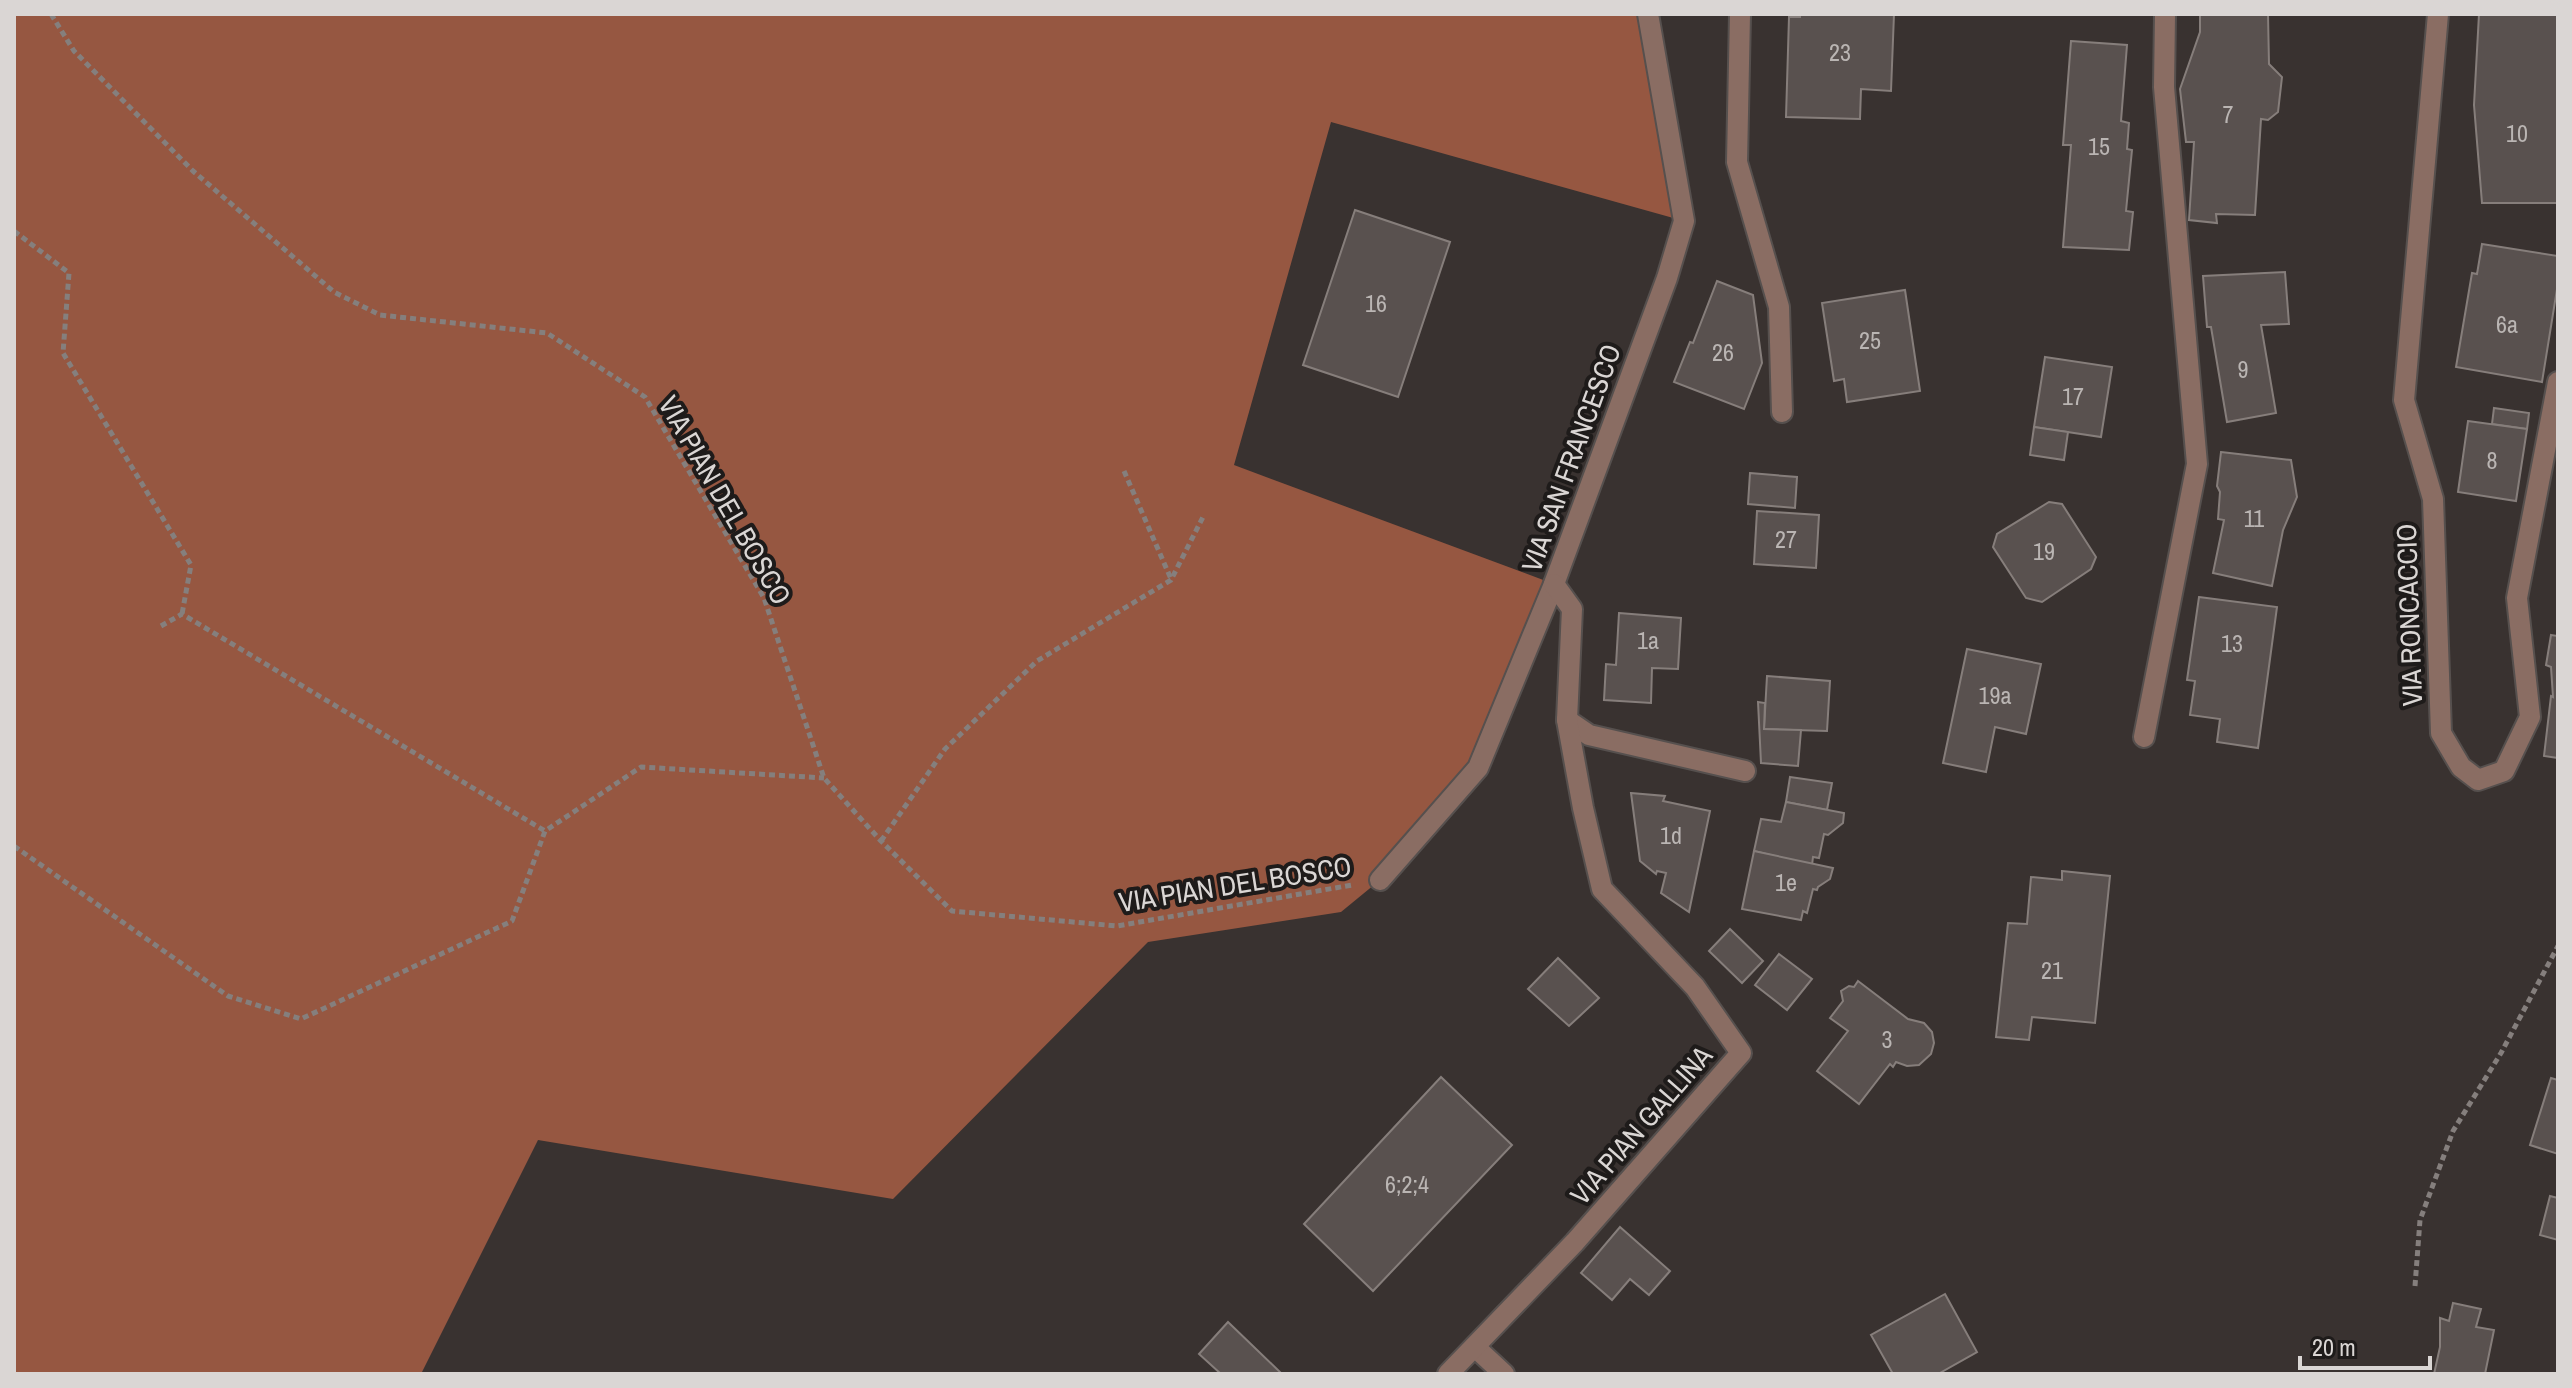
<svg xmlns="http://www.w3.org/2000/svg" width="2572" height="1388" font-family="'Archivo Narrow',sans-serif">
	<style>
		.forest { fill: #965741 }
		.building { fill: #59514f; stroke: #867e7b; stroke-width: 2 }
		.lines { fill: none; stroke-linecap: round; stroke-linejoin: round }
		.minor-casing { stroke: #56504e; stroke-width: 24 }
		.path { stroke: #857f7d; stroke-width: 5; stroke-dasharray: 6 4; stroke-linecap: butt }
		.minor { stroke: #8a6d63; stroke-width: 20 }
		.labels { text-anchor: middle; stroke-width: 8; stroke-linejoin: round; paint-order: stroke }
		.number-label { font-size: 24px; fill: #bab5b3 }
		.street-label { font-size: 28px; fill: #dad6d4; stroke: #1e1b1a }
	</style>
	<rect width="100%" height="100%" fill="#393230"/>
	<path class="forest" d="M14 14H1648L1684 221 1331 122 1234 465 1554 584 1478 768 1380 880 1341 912 1148 942 893 1199 538 1140 421 1374H14Z"/>
	<g class="building">
		<path d="M1800 14H1894L1891 91 1861 89 1860 119 1786 117 1789 17H1800Z"/>
		<path d="M2200 14H2268L2269 64 2282 77 2278 112 2268 120 2261 119 2255 215 2216 214 2217 223 2189 220 2194 142H2186L2180 89 2200 32Z"/>
		<path d="M2479 14H2558V203H2482L2474 105Z"/>
		<path d="M2071 41 2127 45 2121 121 2129 123 2127 149 2132 150 2126 211 2133 212 2129 250 2063 247 2071 145H2063Z"/>
		<path d="M1355 210 1450 242 1398 397 1303 365Z"/>
		<path d="M2482 244 2558 256V283L2542 382 2456 367 2472 273 2477 274Z"/>
		<path d="M2285 272 2289 324 2261 325 2276 413 2227 422 2211 327H2207L2203 276Z"/>
		<path d="M1717 281 1753 295 1762 363 1744 409 1674 382 1690 342 1693 343Z"/>
		<path d="M1905 290 1920 391 1847 402 1844 379 1834 381 1822 303Z"/>
		<path d="M2045 357 2112 367 2101 437 2034 427Z"/>
		<path d="M2494 408 2529 413 2527 429 2492 424Z"/>
		<path d="M2468 421 2527 429 2516 501 2458 492Z"/>
		<path d="M2034 427 2068 432 2064 460 2030 455Z"/>
		<path d="M2221 452 2291 460 2297 497 2283 530 2272 586 2213 573 2224 520 2218 519 2220 492 2217 486Z"/>
		<path d="M1750 473 1797 477 1795 508 1748 504Z"/>
		<path d="M2049 502 2062 504 2096 557 2091 569 2042 602 2026 598 1993 547 1997 534Z"/>
		<path d="M1757 511 1819 515 1816 568 1754 564Z"/>
		<path d="M2199 597 2277 607 2258 748 2217 742 2220 719 2190 715 2195 681 2187 680Z"/>
		<path d="M1619 613 1681 618 1678 669 1652 668 1651 703 1604 700 1606 664 1616 665Z"/>
		<path d="M2551 635 2558 636V758L2544 756 2551 696 2553 697 2551 667 2546 665Z"/>
		<path d="M1967 649 2041 664 2026 734 1995 727 1986 772 1943 763Z"/>
		<path d="M1767 676 1830 681 1827 731 1764 729Z"/>
		<path d="M1758 702 1765 703 1764 729 1801 730 1798 766 1761 763Z"/>
		<path d="M1790 777 1832 783 1827 810 1786 802Z"/>
		<path d="M1631 793 1665 796 1663 801 1710 811 1689 912 1661 893 1666 873 1657 871 1656 874 1640 861Z"/>
		<path d="M1786 802 1844 813 1843 823 1828 835 1824 834 1819 858 1813 857 1812 865 1754 851 1761 819 1781 822Z"/>
		<path d="M1754 851 1833 868 1830 879 1818 887 1817 890 1813 889 1807 913 1803 911 1801 920 1742 909Z"/>
		<path d="M2062 871 2110 876 2095 1023 2032 1017 2029 1040 1996 1037 2008 923 2027 924 2031 877 2062 880Z"/>
		<path d="M1730 929 1763 961 1742 983 1709 951Z"/>
		<path d="M1779 954 1812 979 1787 1010 1755 985Z"/>
		<path d="M1558 958 1599 998 1569 1026 1528 989Z"/>
		<path d="M1858 981 1908 1019 1924 1023 1932 1032 1934 1043 1931 1054 1919 1065 1907 1066 1896 1062 1893 1067 1890 1064 1859 1104 1817 1071 1848 1031 1830 1018 1843 1001 1841 991 1849 986 1854 987Z"/>
		<path d="M1441 1077 1512 1145 1373 1291 1304 1224Z"/>
		<path d="M2551 1078 2558 1080V1154L2530 1145Z"/>
		<path d="M2550 1196 2558 1198V1240L2540 1235Z"/>
		<path d="M1620 1227 1670 1271 1649 1295 1630 1279 1612 1300 1581 1273Z"/>
		<path d="M1945 1294 1977 1352 1938 1374H1893L1871 1335Z"/>
		<path d="M2453 1303 2481 1309 2476 1327 2494 1330 2485 1374H2434L2440 1347V1318L2449 1321Z"/>
		<path d="M1228 1322 1282 1374H1221L1199 1354Z"/>
	</g>
	<g class="lines">
		<g class="minor-casing">
			<g id="minor">
				<path d="M1740 14 1737 162 1779 307 1782 412"/>
				<path d="M2438 14 2404 400 2433 499 2441 733 2461 767 2478 780 2504 771 2530 717 2517 598 2558 382"/>
				<path d="M1567 720 1589 735 1745 771"/>
				<path d="M2144 737 2197 464 2164 87 2165 14"/>
				<path d="M1380 880 1478 768 1554 584 1667 278 1684 221 1648 14"/>
				<path d="M1476 1348 1504 1374"/>
				<path d="M1448 1374 1575 1242 1741 1053 1695 987 1602 889 1583 808 1567 720 1572 609 1554 584"/>
			</g>
		</g>
		<g class="path">
			<path d="M51 14 74 51 193 171 334 292 380 315 547 333 645 397 764 598 824 778 881 841 952 911 1117 926 1352 885"/>
			<path d="M14 231 69 273 63 353 191 565 182 614"/>
			<path d="M1124 471 1171 579"/>
			<path d="M161 626 182 614 545 831"/>
			<path d="M881 841 945 749 1037 661 1171 580 1204 515"/>
			<path d="M14 846 228 996 301 1019 512 921 545 831 641 767 824 778"/>
			<path d="M2415 1286 2420 1220 2453 1131 2501 1053 2558 946"/>
		</g>
		<use href="#minor" class="minor"/>
	</g>
	<g class="labels">
		<g class="number-label">
			<text x="1840" y="61">23</text>
			<text x="2228" y="123">7</text>
			<text x="2517" y="142">10</text>
			<text x="2099" y="155">15</text>
			<text x="1376" y="312">16</text>
			<text x="2507" y="333">6a</text>
			<text x="1870" y="349">25</text>
			<text x="1723" y="361">26</text>
			<text x="2243" y="378">9</text>
			<text x="2073" y="405">17</text>
			<text x="2492" y="469">8</text>
			<text x="2254" y="527">11</text>
			<text x="1786" y="548">27</text>
			<text x="2044" y="560">19</text>
			<text x="1648" y="649">1a</text>
			<text x="2232" y="652">13</text>
			<text x="1995" y="704">19a</text>
			<text x="1671" y="844">1d</text>
			<text x="1786" y="891">1e</text>
			<text x="2052" y="979">21</text>
			<text x="1887" y="1048">3</text>
			<text x="1407" y="1193">6;2;4</text>
		</g>
		<g class="street-label">
			<text transform="translate(1571 458) rotate(-70)" y="10">VIA SAN FRANCESCO</text>
			<text transform="translate(725 500) rotate(60)" y="10">VIA PIAN DEL BOSCO</text>
			<text transform="translate(2409 615) rotate(-92)" y="10">VIA RONCACCIO</text>
			<text transform="translate(1235 884) rotate(-9)" y="10">VIA PIAN DEL BOSCO</text>
			<text transform="translate(1641 1125) rotate(-49)" y="10">VIA PIAN GALLINA</text>
		</g>
	</g>
	<rect width="2572" height="1388" fill="none" stroke="#dad6d4" stroke-width="32"/>
	<path d="M2300 1356v12h130v-12" fill="none" stroke="#dad6d4" stroke-width="4"/>
	<text x="2312" y="1356" font-size="24" fill="#dad6d4" stroke="#1e1b1a" stroke-width="6" paint-order="stroke">20 m</text>
</svg>
